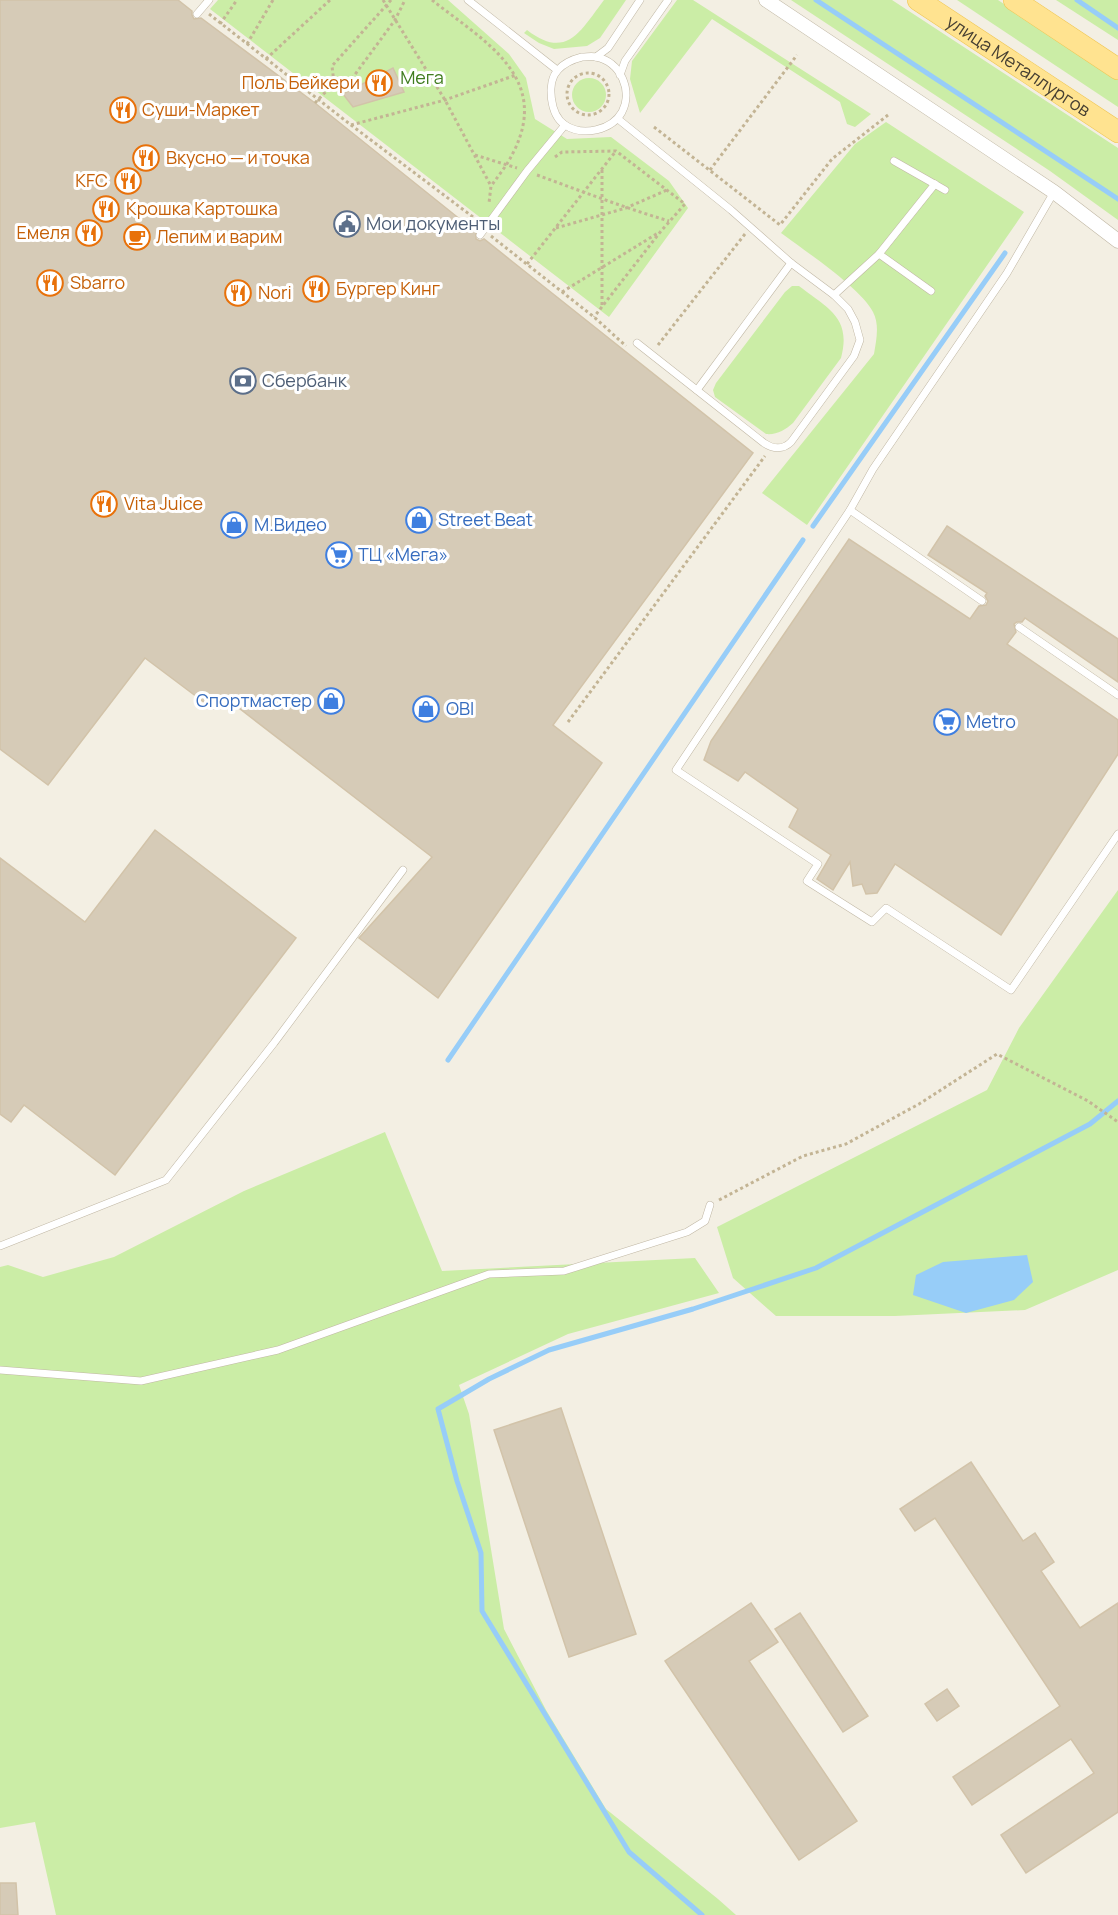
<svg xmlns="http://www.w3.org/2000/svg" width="1118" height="1915" font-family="Manrope,sans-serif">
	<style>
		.green { fill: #cbeda6 }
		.water { fill: #97cdf8 }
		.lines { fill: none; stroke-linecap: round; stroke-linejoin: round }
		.stream { stroke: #97cdf8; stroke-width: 5 }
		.building { fill: #d6cbb7; stroke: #d2c3a9; stroke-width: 1.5 }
		.lane-casing { stroke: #c0b7a4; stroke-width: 8 }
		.street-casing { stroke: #c0b7a4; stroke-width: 15 }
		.primary-casing { stroke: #f0c654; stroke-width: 22 }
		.path { stroke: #c3b494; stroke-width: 3; stroke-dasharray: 3 3; stroke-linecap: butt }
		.lane { stroke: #fff; stroke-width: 7 }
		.street { stroke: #fff; stroke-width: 14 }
		.primary { stroke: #ffe390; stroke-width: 21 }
		.labels { text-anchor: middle; stroke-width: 6; stroke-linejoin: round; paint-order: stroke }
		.street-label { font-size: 18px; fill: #463f32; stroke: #fff }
		.park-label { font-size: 18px; fill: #417d20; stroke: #fff }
		.food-label { font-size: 18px; fill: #c56008; stroke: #fff; text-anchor: start }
		.service-label { font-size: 18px; fill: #4e5e75; stroke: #fff; text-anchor: start }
		.shop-label { font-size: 18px; fill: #366cbe; stroke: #fff; text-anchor: start }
	</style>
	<rect width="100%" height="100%" fill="#f3efe3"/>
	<g class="green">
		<path d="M218 0H448L509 54 526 78 535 119 567 139 611 137 669 181 688 208 609 317 210 9Z"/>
		<path d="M604 0H626L600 38 587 46 554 49 539 43 524 33 527 30C567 61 581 30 604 0Z"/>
		<path d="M677 0H693L871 114 855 127 847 124 840 102 712 19 640 113 630 79 632 61Z"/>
		<path d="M791 0H892L1118 148V220L1050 171Z"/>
		<path d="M957 0H998L1118 80V107Z"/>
		<path d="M1056 0H1118V40Z"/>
		<circle cx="589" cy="95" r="17"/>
		<path d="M886 122 1024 212 807 525 762 493 874 354C876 341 880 325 873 312 861 288 805 251 781 233L855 144Z"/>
		<path d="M792 286H799C827 308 852 317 841 358L793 423C785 430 777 435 766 434L715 397 713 390 716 383 785 292Z"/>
		<path d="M1118 890V1270L1025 1310 895 1316H776L733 1278 717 1227 987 1090 1019 1028Z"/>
		<path d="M385 1132 442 1271 695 1258 719 1293 568 1334 459 1385 469 1414 504 1629 546 1710 606 1809 718 1899 736 1915H56L35 1822 0 1828V1267L8 1265 43 1277 114 1257 244 1191Z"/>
	</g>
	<path class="water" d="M1027 1255 1033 1282 1014 1300 966 1313 913 1295 916 1275 943 1262Z"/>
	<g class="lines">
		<g class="stream">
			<path d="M816 0 1118 199"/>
			<path d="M1077 0 1118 28"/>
			<path d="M813 526 1005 253"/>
			<path d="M448 1060 803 540"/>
			<path d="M702 1915 629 1852 482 1611 481 1553 457 1481 438 1409 489 1379 549 1350 693 1309 816 1268 1090 1124 1118 1101"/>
		</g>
	</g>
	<g class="building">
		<path d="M0 0H178L192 11V15L194 19 201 18 315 103 476 232V239L480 241 484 239 753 453 553 725 602 763 438 998 359 938 432 857 222 695 213 709 145 658 48 785 0 749Z"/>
		<path d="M393 68 404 92 353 107 343 94Z"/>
		<path d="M947 526 1118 639V682L1025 618 1022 622H1017L1014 624 1016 632 1007 644 1118 720V754L1001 935 895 864 877 893 866 894 862 884 853 886 850 862 833 890 817 879 831 855 789 827 798 809 745 772 738 781 704 760 711 741 849 539 970 619 979 606 986 605 988 601 985 596 987 593 928 555Z"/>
		<path d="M155 830 296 938 115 1175 24 1105 11 1122 0 1114V858L85 922Z"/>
		<path d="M561 1408 636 1634 569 1657 494 1430Z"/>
		<path d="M971 1462 1023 1541 1035 1533 1054 1562 1041 1571 1080 1628 1118 1603V1812L1026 1873 1001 1835 1094 1773 1071 1739 972 1805 953 1777 1060 1706 935 1518 915 1531 900 1509Z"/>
		<path d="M751 1603 778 1642 749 1661 857 1821 799 1860 665 1661Z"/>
		<path d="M800 1613 868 1716 843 1732 775 1629Z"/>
		<path d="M947 1689 959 1706 937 1721 925 1704Z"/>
		<path d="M0 1883H16L18 1915H0Z"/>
	</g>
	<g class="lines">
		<g class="lane-casing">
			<g id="lane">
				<path d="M468 0 557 70"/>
				<path d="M197 14 209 0"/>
				<path d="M582 57C587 57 592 56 596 57 621 62 633 91 622 112 612 130 583 137 565 125 550 115 546 82 558 70 564 63 574 59 582 57Z"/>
				<path d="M596 57 608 48 640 0"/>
				<path d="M620 75 625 61 668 0"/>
				<path d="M618 119 731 210 791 263 834 295 848 309 855 322 860 340 854 356 791 442C783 450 773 449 764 443L637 343"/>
				<path d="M894 161 945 190"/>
				<path d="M480 235 527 171 565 125"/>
				<path d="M879 254 931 291"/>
				<path d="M834 295 879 254 935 184"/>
				<path d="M697 390 791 263"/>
				<path d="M850 510 676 770 818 864 807 881 872 922 886 908 1011 990 1118 834"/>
				<path d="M982 601 850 510 873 469 1007 273 1054 192"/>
				<path d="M1019 627 1118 695"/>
				<path d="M0 1246 166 1180 274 1043 403 870"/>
				<path d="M0 1370 141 1381 278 1350 489 1274 564 1271 687 1232 705 1221 710 1205"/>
			</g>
		</g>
		<g class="street-casing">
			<path id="street" d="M766 0 1054 192 1118 241"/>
		</g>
		<g class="primary-casing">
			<g id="primary">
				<path id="s1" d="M918 0 1118 132"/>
				<path d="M1014 0 1118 69"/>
			</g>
		</g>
		<g class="path">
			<path d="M383 0 445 100 491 186 489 203"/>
			<path d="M391 0 332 66 334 83 348 84 395 20 405 0"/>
			<path d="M432 0C482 40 551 76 514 151 508 164 499 175 491 186"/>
			<path d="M209 14 351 125 477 220"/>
			<path d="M220 24 237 0"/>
			<path d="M247 44 273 0"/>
			<path d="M266 59 330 0"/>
			<circle cx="588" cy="94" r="21"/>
			<path d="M315 103 334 83"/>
			<path d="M351 125 445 100 516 75"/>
			<path d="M654 127 780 225 832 159 888 115"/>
			<path d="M475 155 517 168"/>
			<path d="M555 157 562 152 616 151 685 204 661 231 594 317"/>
			<path d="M710 170 797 55"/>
			<path d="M537 175C581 191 625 208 669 221"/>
			<path d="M556 228 626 208 667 190"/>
			<path d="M491 236 594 317 626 346"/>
			<path d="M527 264 616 151"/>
			<path d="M562 292 658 233"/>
			<path d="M602 305V170"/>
			<path d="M658 345 745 234"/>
			<path d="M568 722 765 456"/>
			<path d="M719 1200 803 1156 846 1144 919 1104 997 1054 1088 1101 1118 1122"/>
		</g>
		<use href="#lane" class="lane"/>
		<use href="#street" class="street"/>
		<use href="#primary" class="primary"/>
	</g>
	<defs>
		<g id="restaurant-ring" transform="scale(1.35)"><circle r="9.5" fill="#fff" stroke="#e8710a" stroke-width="1.5"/><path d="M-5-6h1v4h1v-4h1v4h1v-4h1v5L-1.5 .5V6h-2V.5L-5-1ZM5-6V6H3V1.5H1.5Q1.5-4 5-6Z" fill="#e8710a"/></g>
		<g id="civic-ring" transform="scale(1.35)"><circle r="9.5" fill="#fff" stroke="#5c6f8a" stroke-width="1.5"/><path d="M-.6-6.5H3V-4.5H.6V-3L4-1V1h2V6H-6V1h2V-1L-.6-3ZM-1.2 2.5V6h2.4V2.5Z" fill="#5c6f8a"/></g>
		<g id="cafe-ring" transform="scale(1.35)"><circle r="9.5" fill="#fff" stroke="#e8710a" stroke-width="1.5"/><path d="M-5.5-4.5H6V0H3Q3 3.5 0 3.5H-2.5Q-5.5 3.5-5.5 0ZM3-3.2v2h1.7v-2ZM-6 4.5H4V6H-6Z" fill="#e8710a"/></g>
		<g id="bank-ring" transform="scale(1.35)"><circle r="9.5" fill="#fff" stroke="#5c6f8a" stroke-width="1.5"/><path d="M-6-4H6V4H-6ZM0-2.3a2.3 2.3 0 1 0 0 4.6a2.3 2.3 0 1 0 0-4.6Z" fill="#5c6f8a"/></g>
		<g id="shop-ring" transform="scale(1.35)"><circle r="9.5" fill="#fff" stroke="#3f7fe0" stroke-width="1.5"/><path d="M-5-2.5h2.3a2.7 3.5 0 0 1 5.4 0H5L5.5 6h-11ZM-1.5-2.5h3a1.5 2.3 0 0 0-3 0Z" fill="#3f7fe0"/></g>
		<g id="supermarket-ring" transform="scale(1.35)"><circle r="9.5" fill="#fff" stroke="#3f7fe0" stroke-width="1.5"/><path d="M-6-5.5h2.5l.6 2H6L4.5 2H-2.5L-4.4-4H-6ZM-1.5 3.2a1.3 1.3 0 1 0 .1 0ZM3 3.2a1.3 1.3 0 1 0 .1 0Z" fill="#3f7fe0"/></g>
	</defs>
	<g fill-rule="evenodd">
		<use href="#restaurant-ring" x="379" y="83"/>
		<use href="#restaurant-ring" x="123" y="110"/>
		<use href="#restaurant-ring" x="146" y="158"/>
		<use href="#restaurant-ring" x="128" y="181"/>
		<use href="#restaurant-ring" x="106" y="209"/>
		<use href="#civic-ring" x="347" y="224"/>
		<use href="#restaurant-ring" x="89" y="233"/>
		<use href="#cafe-ring" x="137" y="237"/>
		<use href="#restaurant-ring" x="50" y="283"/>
		<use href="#restaurant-ring" x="316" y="289"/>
		<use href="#restaurant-ring" x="238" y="293"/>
		<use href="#bank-ring" x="243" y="381"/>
		<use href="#restaurant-ring" x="104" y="504"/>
		<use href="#shop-ring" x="419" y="520"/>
		<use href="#shop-ring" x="234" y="525"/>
		<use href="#supermarket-ring" x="339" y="555"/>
		<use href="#shop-ring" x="331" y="701"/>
		<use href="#shop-ring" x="426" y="709"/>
		<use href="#supermarket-ring" x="947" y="722"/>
	</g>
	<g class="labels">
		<g class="street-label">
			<text dy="6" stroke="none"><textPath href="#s1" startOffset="120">улица Металлургов</textPath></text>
		</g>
		<g class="park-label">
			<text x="422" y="84">Мега</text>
		</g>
		<g class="food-label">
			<text x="360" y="89" text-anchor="end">Поль Бейкери</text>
			<text x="142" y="116">Суши-Маркет</text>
			<text x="166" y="164">Вкусно — и точка</text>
			<text x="108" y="187" text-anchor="end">KFC</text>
			<text x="126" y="215">Крошка Картошка</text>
			<text x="70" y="239" text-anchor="end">Емеля</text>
			<text x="156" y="243">Лепим и варим</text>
			<text x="70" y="289">Sbarro</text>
			<text x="336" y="295">Бургер Кинг</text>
			<text x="258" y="299">Nori</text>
			<text x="124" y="510">Vita Juice</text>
		</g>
		<g class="service-label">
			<text x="366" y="230">Мои документы</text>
			<text x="262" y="387">Сбербанк</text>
		</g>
		<g class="shop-label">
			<text x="438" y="526">Street Beat</text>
			<text x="254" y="531">М.Видео</text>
			<text x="358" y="561">ТЦ «Мега»</text>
			<text x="312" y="707" text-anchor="end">Спортмастер</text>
			<text x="446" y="715">OBI</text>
			<text x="966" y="728">Metro</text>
		</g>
	</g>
</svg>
